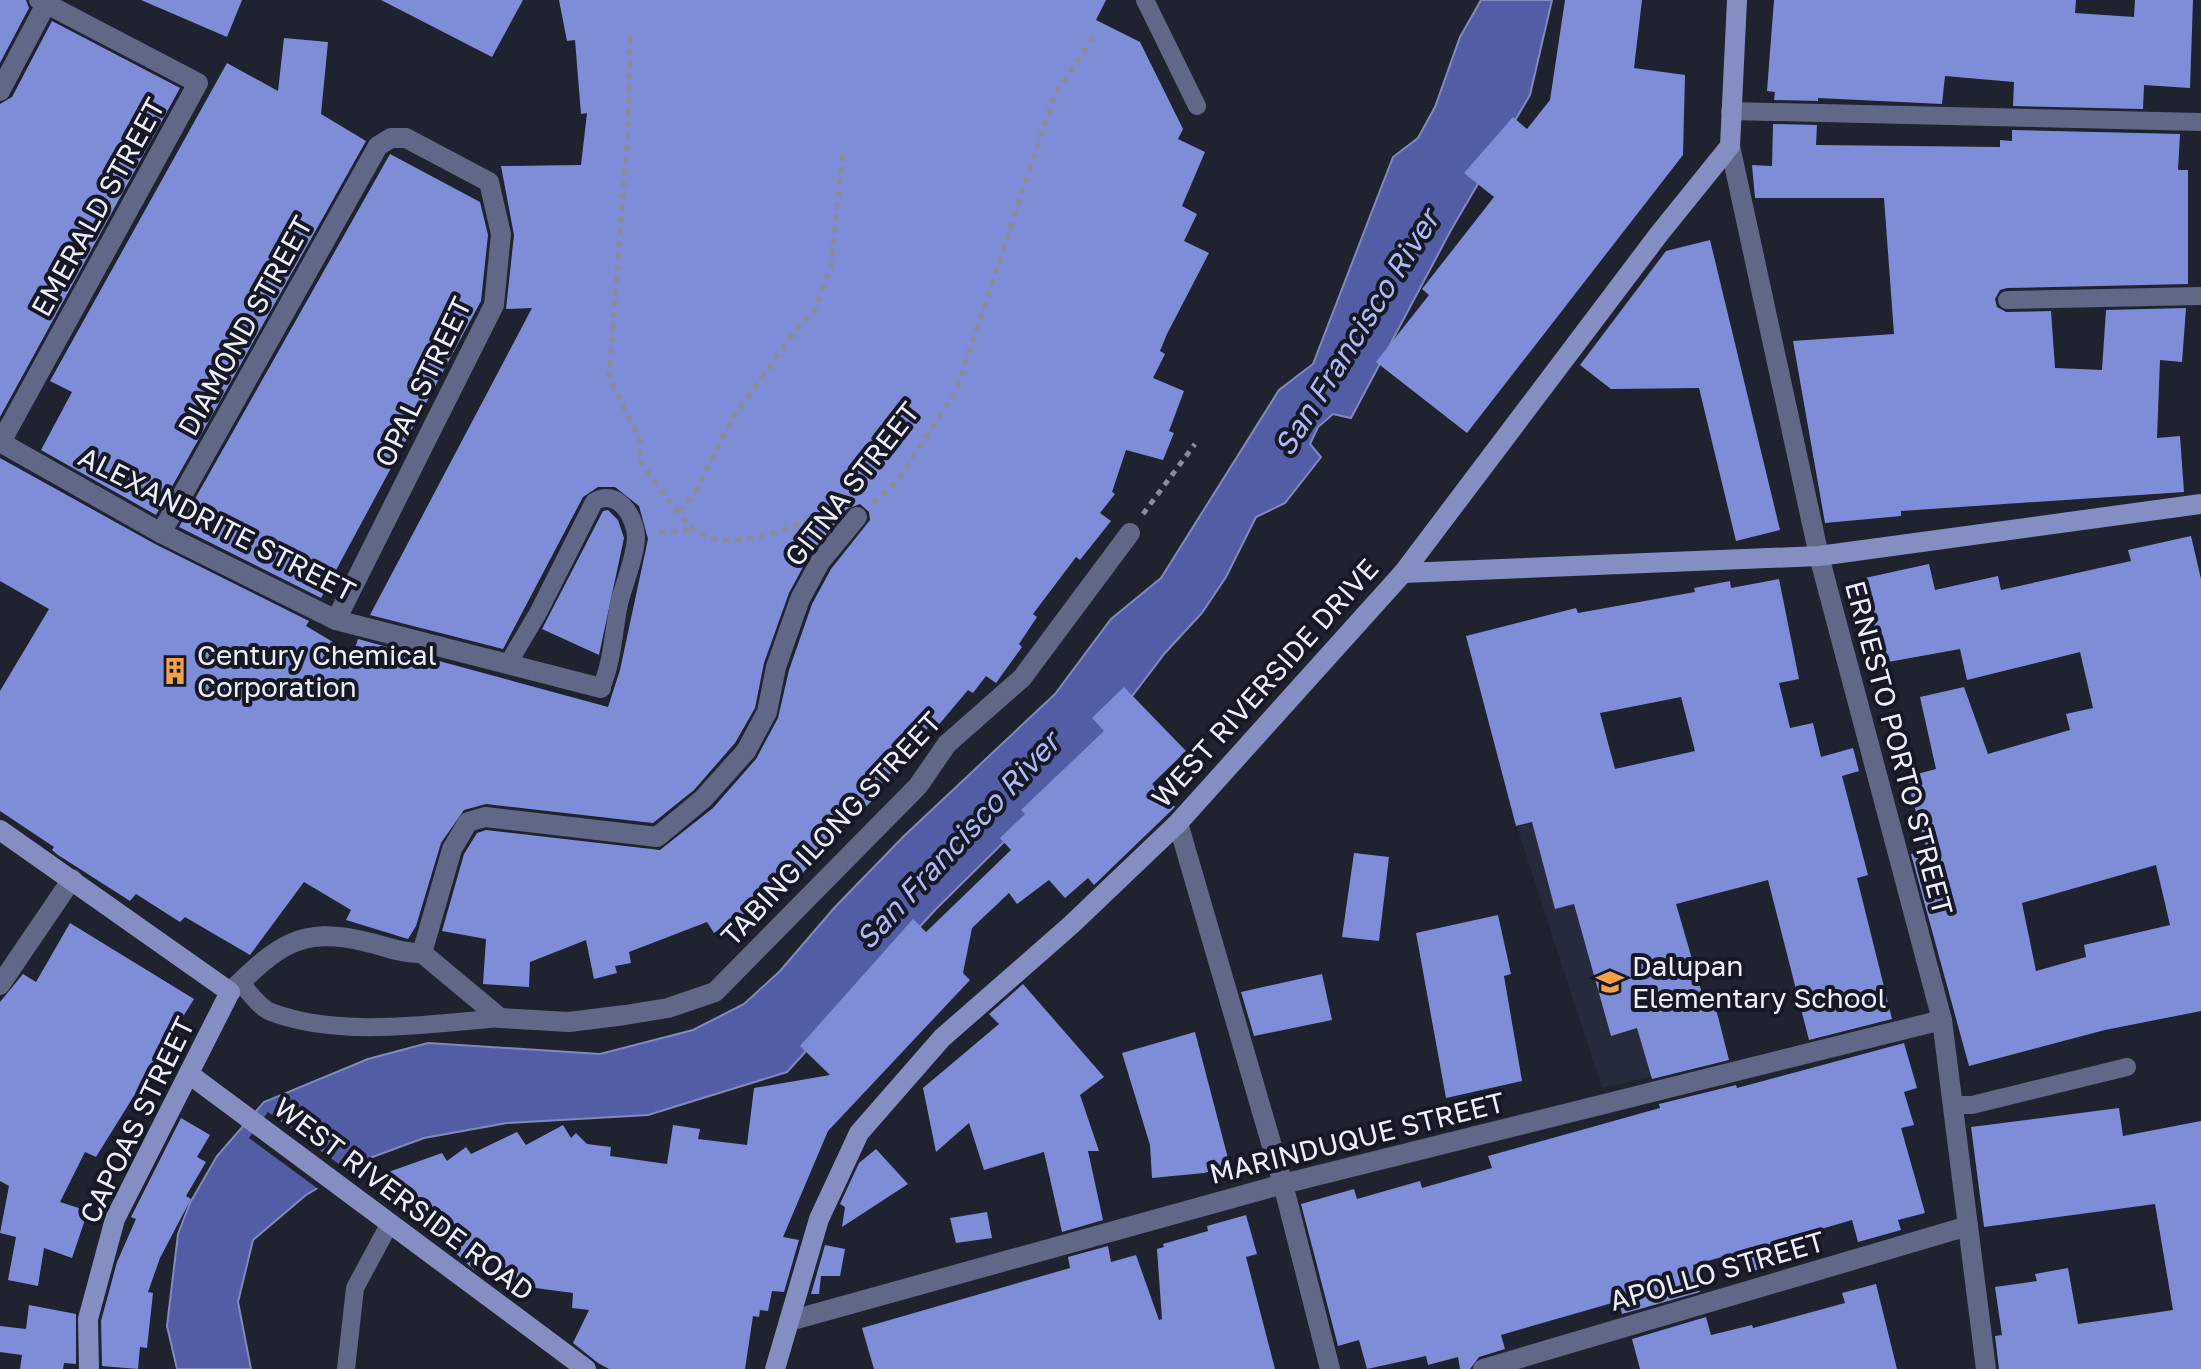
<svg xmlns="http://www.w3.org/2000/svg" width="2201" height="1369" font-family="'Golos Text',sans-serif">
	<style>
		.built { fill: #262a3d }
		.water { fill: #535da5; stroke: #8189be; stroke-width: 2 }
		.pier { fill: #1f222f }
		.building { fill: #7f8dd9; fill-rule: evenodd }
		.lines { fill: none; stroke-linecap: round; stroke-linejoin: round }
		.path { stroke: #8a8c97; stroke-width: 5; stroke-dasharray: 6 6; stroke-linecap: butt }
		.lane { stroke: #616787; stroke-width: 18 }
		.street { stroke: #616787; stroke-width: 20 }
		.secondary { stroke: #848ec2; stroke-width: 20 }
		.labels { text-anchor: middle; stroke-width: 8; stroke-linejoin: round; paint-order: stroke }
		.street-label { font-size: 28px; fill: #edeff8; stroke: #161825 }
		.poi-label { font-size: 28px; fill: #edeff8; stroke: #161825; text-anchor: start }
		.water-label { font-size: 30px; font-style: italic; fill: #aebaf6; stroke: #161825 }
	</style>
	<rect width="100%" height="100%" fill="#1f222f"/>
	<path class="built" d="M1639 797 1679 1070 1602 1088 1517 827Z"/>
	<path class="water" d="M1481 0H1552L1530 95 1451 230 1351 418 1333 414 1318 427 1310 444 1321 457 1285 503 1256 517 1226 577 1202 613 1165 653 1072 775 936 909 787 1072 648 1115 507 1123 424 1138 367 1159 306 1195 253 1240 238 1302 251 1369H177L167 1326 178 1234 190 1203 217 1156 264 1102 368 1059 428 1043 600 1054 693 1030 744 1004 780 971 835 907 904 836 1055 694 1111 619 1161 578 1279 390 1313 364 1393 157 1418 138 1435 107 1460 37Z"/>
	<path class="pier" d="M268 1112 351 1173 321 1191 249 1138Z"/>
	<g class="building">
		<path d="M0 0H26L29 8 0 63Z"/>
		<path d="M141 0H242L227 37Z"/>
		<path d="M381 0H523L492 57Z"/>
		<path d="M559 0H1106L1096 20 1140 42 1183 129 1178 139 1205 152 1182 206 1197 214 1184 241 1209 253 1167 334 1160 351 1165 354 1153 378 1184 391 1169 431 1174 433 1163 460 1126 450 1112 492 1115 494 1100 513 1111 521 1080 560 1076 557 1033 614 1037 617 1019 644 1022 647 996 683 986 676 973 693 968 690 936 728 931 724 877 790 880 793 826 845 789 890 785 886 748 917 745 913 714 933 707 922 629 952 631 963 615 966 617 973 594 979 586 940 530 962 529 987 483 984 486 939 442 931 464 854 477 833 486 830 660 850 713 808 756 759 778 718 789 670 812 604 831 569 870 520 869 512 860 504 847 509 810 554 789 593 764 663 755 708 735 743 694 790 653 823 486 804 464 810 441 843 416 926 408 939 346 920 351 910 304 882 250 955 185 917 180 922 136 894 130 901 58 855 52 850 54 847 0 811V691L49 609 0 581V458L155 544 309 621 306 626 353 654 358 639 608 707 620 670 648 539 639 506 615 487H598L583 497 503 649 370 615 532 308 506 309 514 235 501 166 581 165 587 113 581 114 575 40 567 41Z"/>
		<path d="M1565 0H1642L1634 68 1685 75 1683 155 1467 433 1376 362 1429 295 1422 289 1494 197 1464 173 1513 117 1527 129 1550 100Z"/>
		<path d="M1774 0H2076L2075 13 2134 17 2135 0H2193L2190 88 2144 85 2143 109 2013 106 2014 82 1945 76 1942 104 1818 98V101L1774 100 1775 92 1767 91Z"/>
		<path d="M52 21 180 88 0 417V104L12 97Z"/>
		<path d="M284 38 328 42 321 114 366 141 156 515 41 450 72 392 50 381 227 63 278 91Z"/>
		<path d="M1773 124 1817 125 1816 145 2000 147V140L2012 141V130L2180 134 2178 170H2188V284L2007 288 2000 290 1995 299 1997 307 2006 312 2051 311 2055 368 2102 370 2106 310 2186 308 2182 362 2160 360 2157 438 2180 436 2184 492 1901 511V516L1825 523 1793 341 1894 334 1884 198H1755L1752 165 1772 166Z"/>
		<path d="M390 154 480 202 488 235 481 301 321 598 179 527Z"/>
		<path d="M1710 240 1780 530 1736 541 1699 388 1611 389 1580 365 1666 251Z"/>
		<path d="M608 510 618 520 624 538 599 655 542 629 603 511Z"/>
		<path d="M2191 536 2201 579V1011L2105 1030 1969 1066 1911 854 1927 850 1906 777 1936 769 1920 697 1964 687 1988 754 2070 730 2066 714 2093 708 2080 652 1967 680 1960 649 1866 666 1851 581 1929 564 1935 590 1998 576 2001 590 2131 561 2128 550ZM2156 865 2170 925 2084 945 2086 957 2036 971 2022 903Z"/>
		<path d="M1779 579 1799 679 1779 683 1790 728 1813 723 1821 757 1853 748 1859 771 1842 776 1868 875 1857 878 1892 1019 1809 1040 1768 880 1676 904 1706 1007 1715 1005 1729 1060 1652 1079 1637 1028 1611 1036 1574 904 1555 909 1532 822 1516 826 1466 636 1576 608 1578 613 1695 592 1694 588 1730 581 1731 588ZM1681 697 1695 751 1615 769 1600 713Z"/>
		<path d="M1124 687 1186 751 1152 784 1175 807 1094 885 1088 878 1065 898 1049 880 1017 904 1009 893 972 928 963 973 970 980 828 1131 783 1237 799 1240 784 1292 772 1291 768 1311 760 1310 759 1317 753 1316 745 1369H609L598 1363 573 1343 589 1310 572 1308 573 1293 521 1286 481 1240 474 1270 401 1203 408 1197 380 1175 442 1153 447 1161 466 1147 471 1154 517 1132 526 1145 563 1125 571 1138 576 1133 587 1144 611 1147 610 1156 667 1164 673 1125 700 1129 698 1139 747 1145 754 1088 830 1075 800 1046 913 919 926 932 1011 850 1000 838 1025 814 1021 810 1104 731 1092 718Z"/>
		<path d="M1354 853 1389 857 1379 941 1342 937Z"/>
		<path d="M1498 915 1511 974 1504 976 1522 1081 1446 1098 1416 933Z"/>
		<path d="M70 923 194 999 96 1157 85 1152 60 1202 88 1211 72 1258 44 1248 38 1286 8 1280 16 1237 0 1233 9 1186 0 1181V1002L23 974 36 982Z"/>
		<path d="M1322 974 1332 1020 1254 1036 1241 992Z"/>
		<path d="M1023 984 1104 1077 1080 1095 1099 1151H1088L1103 1220 1062 1232 1044 1152 984 1170 969 1123 936 1152 923 1088 999 1024 989 1014Z"/>
		<path d="M1195 1032 1230 1166 1204 1173 1152 1178 1150 1145 1122 1053Z"/>
		<path d="M1904 1043 1917 1088 1904 1092 1914 1125 1901 1128 1925 1213 1898 1220 1901 1230 1858 1242 1852 1220 1787 1239 1793 1260 1746 1273 1740 1252 1693 1265 1700 1292 1622 1314 1619 1301 1501 1335 1505 1349 1479 1357 1470 1369H1460L1458 1357 1428 1365 1426 1356 1367 1369 1359 1340 1338 1346 1301 1204 1354 1189 1357 1199 1420 1181 1422 1188 1492 1168 1488 1156 1660 1108 1659 1104 1736 1085 1737 1088Z"/>
		<path d="M2119 1108 2123 1136 2201 1121V1369H1999L1995 1336 2002 1335 1995 1287 2037 1281 2035 1274 2068 1268 2078 1324 2173 1310 2155 1204 1984 1227 1971 1127Z"/>
		<path d="M181 1118 210 1135 197 1157 206 1162 186 1196 191 1199 160 1258 148 1292 153 1293 147 1348 140 1347 138 1369 102 1366 101 1321 117 1262 136 1219 131 1217Z"/>
		<path d="M876 1149 908 1184 842 1227 845 1207 840 1204 859 1163Z"/>
		<path d="M987 1212 992 1238 956 1243 950 1218Z"/>
		<path d="M1246 1215 1257 1254 1246 1257 1275 1369H874L862 1328 1070 1268 1068 1257 1108 1246 1111 1262 1136 1255 1159 1320 1162 1319 1157 1249 1164 1247 1163 1244 1208 1231 1207 1226Z"/>
		<path d="M825 1245 845 1249 840 1276H821L819 1294H811Z"/>
		<path d="M1876 1284 1897 1369H1640L1632 1339 1706 1317 1711 1335 1752 1325 1753 1328 1845 1303 1842 1293Z"/>
		<path d="M29 1305 76 1314V1364L64 1363 63 1369H20L22 1355 0 1352V1326L26 1329Z"/>
	</g>
	<g class="lines">
		<g class="path">
			<path d="M630 37 628 129 609 377 641 443 638 458C651 476 677 514 692 528 726 559 795 525 829 511"/>
			<path d="M873 503 897 482 956 391 1054 96 1096 33"/>
			<path d="M680 511 696 491 732 419 800 324 814 311 831 268 843 150"/>
			<path d="M1143 514 1195 444"/>
			<path d="M659 532 692 530"/>
		</g>
		<g class="lane">
			<path d="M1145 0 1197 106"/>
			<path d="M1730 111 2201 122"/>
			<path d="M2007 300 2201 296"/>
			<path d="M509 662 538 613 594 502C617 487 636 517 636 538 635 559 624 583 619 604 613 633 613 660 601 688"/>
			<path d="M240 982C248 991 260 1008 271 1012 339 1038 429 1024 500 1018"/>
			<path d="M1953 1105H1972L2127 1067"/>
			<path d="M346 1369 355 1288 390 1223"/>
		</g>
		<g class="street">
			<path d="M0 91 46 4"/>
			<path d="M1730 146 1819 556 1942 1020 1986 1369"/>
			<path d="M0 442 161 533 336 620 601 688"/>
			<path d="M1 442 198 83 39 0"/>
			<path d="M161 533 378 146 391 138H406L489 182 501 234 494 305 336 620"/>
			<path d="M1178 823 1283 1184 1330 1369"/>
			<path d="M422 953 500 1018 569 1022 625 1015 668 1008 715 992 918 786 947 744 1022 678 1130 533"/>
			<path d="M422 953 452 849 468 822 485 817 657 837 703 799 746 751 767 712 776 667 800 599 820 562 857 517"/>
			<path d="M0 985 72 879"/>
			<path d="M230 992C277 947 299 925 367 942 385 946 403 954 422 953"/>
			<path d="M789 1321 1283 1184 1942 1020"/>
			<path d="M1483 1369 1968 1226"/>
		</g>
		<g class="secondary">
			<path d="M1403 573 1819 556 2201 504"/>
			<path d="M0 830 230 992 115 1219 88 1319 89 1369"/>
			<path d="M189 1074 586 1369"/>
			<path d="M775 1369 819 1219 859 1133 942 1038 1071 925 1178 823 1403 573 1659 234 1730 146 1737 0"/>
		</g>
	</g>
	<defs>
		<g id="building-bare" transform="scale(2.16)"><path d="M-4-6H4V6H1V3H-1V6H-4ZM-2.5-4.3h1.7v1.8h-1.7ZM.8-4.3h1.7v1.8H.8ZM-2.5-1h1.7V.8h-1.7ZM.8-1h1.7V.8H.8Z" fill="#f5a246" stroke="#161825" stroke-width="2.5" paint-order="stroke"/></g>
		<g id="school-bare" transform="scale(2.16)"><path d="M0-5L7-2L0 1L-7-2ZM-4 1L0 2.5L4 1V4Q0 6-4 4Z" fill="#f5a246" stroke="#161825" stroke-width="2.5" paint-order="stroke"/></g>
	</defs>
	<g fill-rule="evenodd">
		<use href="#building-bare" x="175" y="671"/>
		<use href="#school-bare" x="1610" y="982"/>
	</g>
	<g class="labels">
		<g class="street-label">
			<text transform="translate(98 207) rotate(-61)" y="10">EMERALD STREET</text>
			<text transform="translate(245 326) rotate(-61)" y="10">DIAMOND STREET</text>
			<text transform="translate(423 382) rotate(-64)" y="10">OPAL STREET</text>
			<text transform="translate(852 484) rotate(-52)" y="10">GITNA STREET</text>
			<text transform="translate(217 524) rotate(27)" y="10">ALEXANDRITE STREET</text>
			<text transform="translate(1265 683) rotate(-48)" y="10">WEST RIVERSIDE DRIVE</text>
			<text transform="translate(1899 748) rotate(75)" y="10">ERNESTO PORTO STREET</text>
			<text transform="translate(831 829) rotate(-47)" y="10">TABING ILONG STREET</text>
			<text transform="translate(137 1120) rotate(-64)" y="10">CAPOAS STREET</text>
			<text transform="translate(1357 1138) rotate(-14)" y="10">MARINDUQUE STREET</text>
			<text transform="translate(404 1199) rotate(37)" y="10">WEST RIVERSIDE ROAD</text>
			<text transform="translate(1717 1271) rotate(-16)" y="10">APOLLO STREET</text>
		</g>
		<g class="poi-label">
			<text x="197" y="665">Century Chemical<tspan x="197" dy="32">Corporation</tspan></text>
			<text x="1632" y="976">Dalupan<tspan x="1632" dy="32">Elementary School</tspan></text>
		</g>
		<g class="water-label">
			<text transform="translate(1357 333) rotate(-58)" y="10">San Francisco River</text>
			<text transform="translate(958 841) rotate(-47)" y="10">San Francisco River</text>
		</g>
	</g>
</svg>
